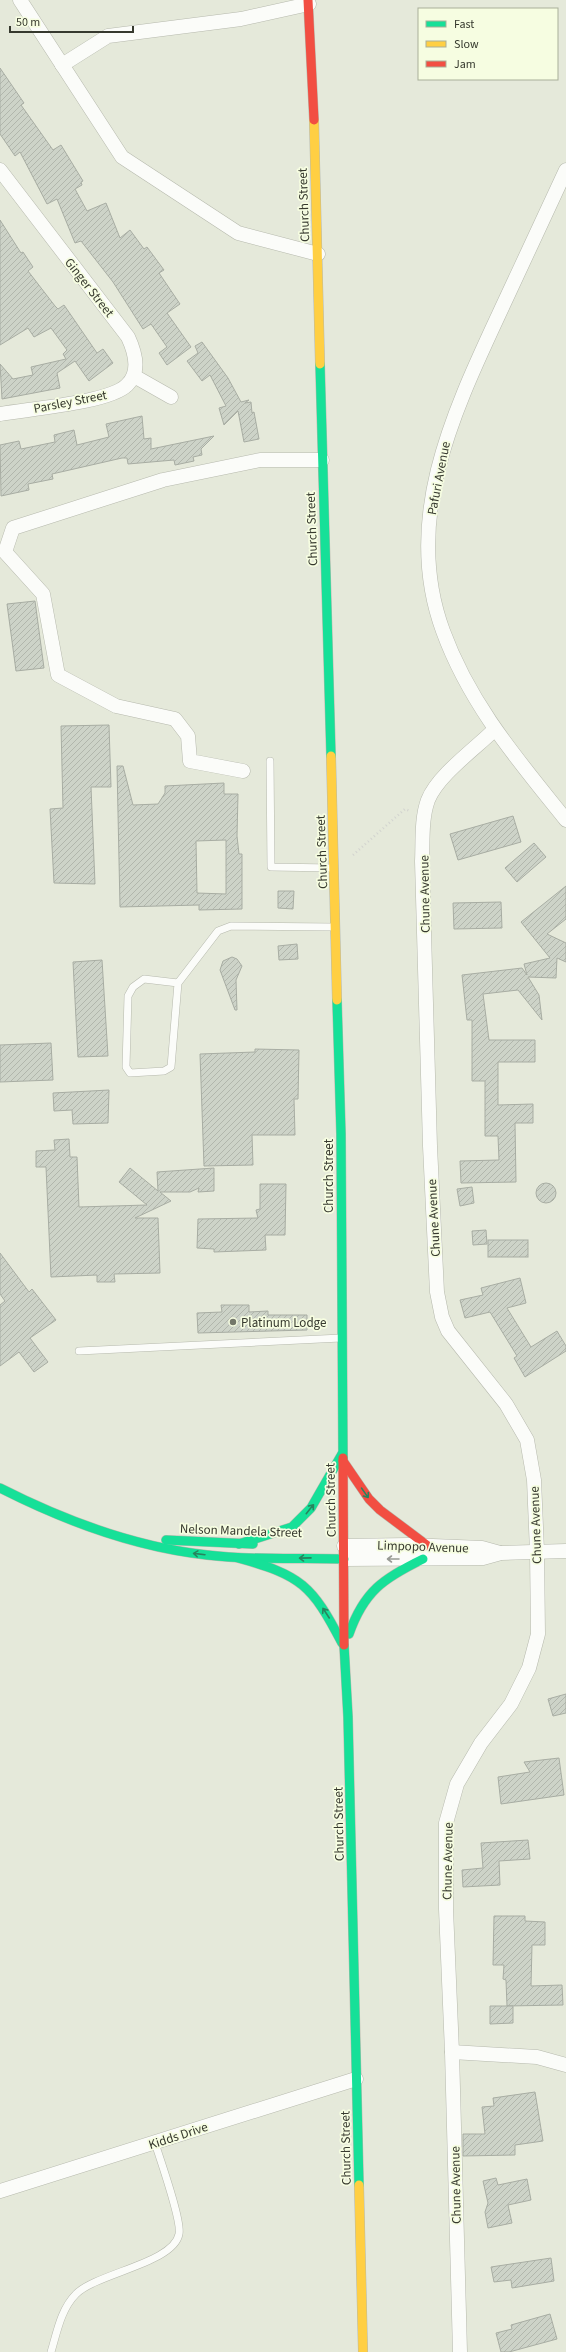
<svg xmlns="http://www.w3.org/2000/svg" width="566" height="2352" font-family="'Source Sans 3',sans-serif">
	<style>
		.building { fill: url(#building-hatch); stroke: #a8ada3; fill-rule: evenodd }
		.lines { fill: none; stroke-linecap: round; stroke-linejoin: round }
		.lane-casing { stroke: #b6b9ad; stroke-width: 8 }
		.street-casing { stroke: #b6b9ad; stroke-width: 15 }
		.fast-casing { stroke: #b6b9ad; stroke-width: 10 }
		.slow-casing { stroke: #b6b9ad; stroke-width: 10 }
		.jam-casing { stroke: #b6b9ad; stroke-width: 10 }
		.path { stroke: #d2d3cf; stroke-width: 2.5; stroke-dasharray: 1 3; stroke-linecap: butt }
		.lane { stroke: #fbfcf9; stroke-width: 7 }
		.street { stroke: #fbfcf9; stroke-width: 14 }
		.fast { stroke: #16e098; stroke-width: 9 }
		.slow { stroke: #ffcf43; stroke-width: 9 }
		.jam { stroke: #f24e42; stroke-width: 9 }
		.oneway { stroke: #28845e }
		.oneway2 { stroke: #989a94 }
		.poi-dot { fill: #73776a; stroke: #f6fde1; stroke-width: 1.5 }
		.labels { text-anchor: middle; stroke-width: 3.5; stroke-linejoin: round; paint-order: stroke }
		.street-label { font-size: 13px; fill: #36392e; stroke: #f6fde1 }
		.poi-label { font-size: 13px; fill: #36392e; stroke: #f6fde1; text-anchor: start }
	</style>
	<defs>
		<pattern id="building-hatch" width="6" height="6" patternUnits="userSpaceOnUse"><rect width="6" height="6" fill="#cdd3c8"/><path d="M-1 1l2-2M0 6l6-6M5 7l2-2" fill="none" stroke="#b1b6ac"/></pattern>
	</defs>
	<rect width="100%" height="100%" fill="#e5e9da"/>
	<g class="building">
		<path d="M0 68 24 103 21 105 53 150 61 145 83 181 81 182 82 185 75 189 87 211 106 203 120 238 130 230 144 249 147 247 164 270 159 273 180 304 167 313 191 347 167 365 159 353 167 347 151 324 143 329 113 282 81 241 75 243 57 199 47 204 20 152 15 156 0 134Z"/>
		<path d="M0 220 21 253 23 252 33 267 28 271 55 306 58 309 64 305 97 353 103 349 113 363 89 381 75 361 57 373 60 388 2 399 0 364 13 379 33 375 31 367 66 359 63 354 67 350 51 328 34 337 28 328 0 345Z"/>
		<path d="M202 342 228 378 241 402 249 400 245 403 251 402 252 413 254 412 259 439 244 442 238 411 224 425 219 408 226 406 210 375 202 381 187 361 198 353 195 346Z"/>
		<path d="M142 416 144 439 151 438V449L214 436 201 449 202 455 193 457 194 461 175 465 174 460 128 464 127 458H122L52 474 53 479 28 484 29 490 1 496 0 445 19 441 21 449 55 442 54 435 74 430 77 445 109 437 106 424Z"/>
		<path d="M35 601 44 668 16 671 7 604Z"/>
		<path d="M109 725 111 787H91L95 884 54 883 50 809 63 808 61 726Z"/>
		<path d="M117 766H123L133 805 158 804 165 793V786L224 783V794H238L237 836 239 854H242V909L199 910V905L120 907ZM226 840V894L197 893 196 841Z"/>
		<path d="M513 816 521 842 458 860 450 834Z"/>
		<path d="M534 843 546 857 517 882 505 868Z"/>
		<path d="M566 886V919L547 934 566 943V962L557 958 556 978 528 977 539 995 542 1020 518 990 483 994 489 1040H535V1062H498V1105L533 1104V1123H515L516 1182 461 1183 460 1161 499 1160 498 1136H485V1081H472V1020H467L462 975 522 968 527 975 524 964 550 958 521 922Z"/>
		<path d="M278 891H294L293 909 278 908Z"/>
		<path d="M501 902 502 928 454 929 453 903Z"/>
		<path d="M297 944 298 959 279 960 278 946Z"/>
		<path d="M232 957 237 959 242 966 236 980 237 1010H235L220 970 223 961Z"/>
		<path d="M102 960 108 1056 78 1057 73 962Z"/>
		<path d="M51 1043 53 1080 0 1082V1045Z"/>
		<path d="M255 1049 299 1050 298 1099H294L295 1135H252L253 1165 204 1166 200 1054 255 1052Z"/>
		<path d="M109 1090 108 1123 73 1124 72 1110 54 1111 53 1093Z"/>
		<path d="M69 1139 70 1157H77L79 1207 147 1205 119 1182 130 1168 158 1191 157 1172 214 1168V1191L198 1192 199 1188 190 1192H160L171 1201 135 1218H158L160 1273 114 1274 115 1282H97V1275L51 1277 46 1167H36V1151L55 1150 54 1140Z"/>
		<circle cx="546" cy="1193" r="10"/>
		<path d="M260 1184H286L285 1235H265L266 1250 214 1252V1249L197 1248 198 1219 258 1218 256 1210 260 1209Z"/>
		<path d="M472 1187 474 1203 460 1206 457 1189Z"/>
		<path d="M486 1230 487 1244 473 1245 472 1231Z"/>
		<rect x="488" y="1240" width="40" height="17"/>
		<path d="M0 1253 29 1292 32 1289 56 1320 30 1338 48 1362 34 1372 19 1352 0 1366V1305L5 1301 0 1294Z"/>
		<path d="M520 1278 526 1303 507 1308 531 1347 557 1331 566 1346V1351L525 1377 514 1358 517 1356 490 1312 465 1318 460 1300 483 1295 481 1288Z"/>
		<path d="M221 1305H249V1312L268 1311V1315H307V1330L198 1333 197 1313 222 1312Z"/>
		<path d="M566 1694V1713L553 1716 548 1699Z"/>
		<path d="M559 1758 564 1795 501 1804 498 1777 530 1772 524 1762Z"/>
		<path d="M528 1840 530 1859 499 1861 500 1885 463 1887 462 1870 483 1868 481 1843Z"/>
		<path d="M494 1916H525V1921L545 1922V1945H532L531 1986 562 1985 563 2005 507 2006 506 1980 503 1979 504 1965H493Z"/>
		<path d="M490 2006H513V2023L490 2024Z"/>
		<path d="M535 2092 543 2141 515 2145V2155L463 2156V2134H485L482 2107 494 2106 493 2098Z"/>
		<path d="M496 2178 498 2185 527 2179 531 2200 508 2205 512 2223 488 2228 485 2212 488 2203 483 2181Z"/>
		<path d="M551 2258 554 2281 512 2288 511 2280 494 2282 491 2267Z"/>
		<path d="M550 2314 557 2339 509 2352H501L496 2333 512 2329 511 2325Z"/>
	</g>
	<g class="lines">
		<g class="lane-casing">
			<g id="lane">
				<path d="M270 761 271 867 332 868"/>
				<path d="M178 983 144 979 133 987 128 996 126 1067 130 1073 164 1071 171 1067 178 983 218 931 231 926 334 927"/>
				<path d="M79 1351 341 1338"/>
				<path d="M51 2352C57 2332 61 2309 76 2294 97 2273 174 2263 179 2234 182 2221 160 2159 155 2143"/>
			</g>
		</g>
		<g class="street-casing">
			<g id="street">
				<path d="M20 0 122 157 238 233 318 254"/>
				<path d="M62 65 108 36 241 19 309 4"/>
				<path d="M0 170 128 337C135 352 141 372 127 385 109 403 27 409 0 414"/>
				<path d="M566 170C544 218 521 266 499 314 453 413 402 520 443 631 470 705 518 760 566 820"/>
				<path d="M134 376 171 397"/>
				<path d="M243 771 190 761 188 736 175 719 116 706 58 675 43 594 5 552 13 528 163 480 260 460H322"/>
				<path d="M344 1546 408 1545 482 1548 500 1553"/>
				<path d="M344 1559 483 1558 501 1553 566 1551"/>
				<path d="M452 2052 537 2057 566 2065"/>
				<path d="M0 2191 356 2079"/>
				<path d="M460 2352 452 2052 446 1909V1823L457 1784 481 1743 511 1704 529 1668 538 1634 537 1551 534 1480 527 1440 506 1404 448 1331 442 1317 437 1292 430 1146 422 861C423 842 421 819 428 800 438 775 475 749 494 730"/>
			</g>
		</g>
		<g class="fast-casing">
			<g id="fast">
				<path d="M320 364 331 756"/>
				<path d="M337 1000 341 1134 343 1458"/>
				<path d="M0 1488C65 1521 134 1547 207 1555 253 1561 298 1557 344 1559"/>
				<path d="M166 1540 253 1544"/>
				<path d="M239 1544 292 1527 311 1508 342 1454"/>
				<path d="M238 1558C301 1575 312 1585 342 1643"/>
				<path d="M349 1634C364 1591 384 1578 423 1559"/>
				<path d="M344 1645 348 1717 359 2185"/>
			</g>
		</g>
		<g class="slow-casing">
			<g id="slow">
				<path d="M314 120 320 364"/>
				<path d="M331 756 337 1000"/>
				<path d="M359 2185 363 2352"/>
			</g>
		</g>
		<g class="jam-casing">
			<g id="jam">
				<path d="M308 0 314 120"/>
				<path d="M343 1458 344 1645"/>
				<path d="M343 1461 369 1499 380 1510 428 1546"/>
			</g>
		</g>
		<path class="path" d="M353 855 405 809 410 811"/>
		<use href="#lane" class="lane"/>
		<use href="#street" class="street"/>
		<use href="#fast" class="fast"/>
		<use href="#slow" class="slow"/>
		<use href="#jam" class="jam"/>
	</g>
	<defs><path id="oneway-shaft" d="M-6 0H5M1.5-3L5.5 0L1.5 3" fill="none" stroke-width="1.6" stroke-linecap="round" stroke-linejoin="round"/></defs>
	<g class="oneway">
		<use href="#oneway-shaft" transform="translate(365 1493) rotate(55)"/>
		<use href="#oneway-shaft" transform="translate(310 1509) rotate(-51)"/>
		<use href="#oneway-shaft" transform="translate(199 1554) rotate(-173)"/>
		<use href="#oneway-shaft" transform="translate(305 1558) rotate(179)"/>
		<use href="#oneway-shaft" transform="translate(326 1613) rotate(-123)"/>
	</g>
	<use class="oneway2" href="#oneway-shaft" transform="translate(393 1559) rotate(180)"/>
	<circle class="poi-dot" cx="233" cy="1322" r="4"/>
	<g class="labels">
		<g class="street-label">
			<text transform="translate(303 205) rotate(-92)" y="5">Church Street</text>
			<text transform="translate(90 287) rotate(52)" y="5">Ginger Street</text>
			<text transform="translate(70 401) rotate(-11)" y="5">Parsley Street</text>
			<text transform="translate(438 478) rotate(-79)" y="5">Pafuri Avenue</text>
			<text transform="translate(311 529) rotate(-92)" y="5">Church Street</text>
			<text transform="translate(321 852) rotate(-92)" y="5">Church Street</text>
			<text transform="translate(424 894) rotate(-91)" y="5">Chune Avenue</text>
			<text transform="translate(328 1176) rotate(-90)" y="5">Church Street</text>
			<text transform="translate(433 1218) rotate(-93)" y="5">Chune Avenue</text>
			<text transform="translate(330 1500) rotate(-91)" y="5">Church Street</text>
			<text transform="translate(535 1525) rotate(-92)" y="5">Chune Avenue</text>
			<text transform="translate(241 1530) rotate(2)" y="5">Nelson Mandela Street</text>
			<text transform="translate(423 1546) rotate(2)" y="5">Limpopo Avenue</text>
			<text transform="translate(338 1824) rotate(-91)" y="5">Church Street</text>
			<text transform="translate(447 1861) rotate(-89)" y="5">Chune Avenue</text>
			<text transform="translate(178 2135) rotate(-18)" y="5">Kidds Drive</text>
			<text transform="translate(345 2148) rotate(-91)" y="5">Church Street</text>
			<text transform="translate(455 2185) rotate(-91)" y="5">Chune Avenue</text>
		</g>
		<g class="poi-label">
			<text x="241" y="1327">Platinum Lodge</text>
		</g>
	</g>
	<rect x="418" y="8" width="140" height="72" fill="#f6fde1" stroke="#a9af99"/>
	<rect x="426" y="21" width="20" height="6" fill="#16e098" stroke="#a9af99"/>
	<text x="454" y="28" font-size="12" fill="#36392e">Fast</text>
	<rect x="426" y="41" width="20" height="6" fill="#ffcf43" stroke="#a9af99"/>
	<text x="454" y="48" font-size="12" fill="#36392e">Slow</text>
	<rect x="426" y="61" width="20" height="6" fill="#f24e42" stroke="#a9af99"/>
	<text x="454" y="68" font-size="12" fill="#36392e">Jam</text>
	<path d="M10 26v6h123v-6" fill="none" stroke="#36392e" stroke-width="2"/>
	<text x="16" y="26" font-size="12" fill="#36392e" stroke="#f6fde1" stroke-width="3" paint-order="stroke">50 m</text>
</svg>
